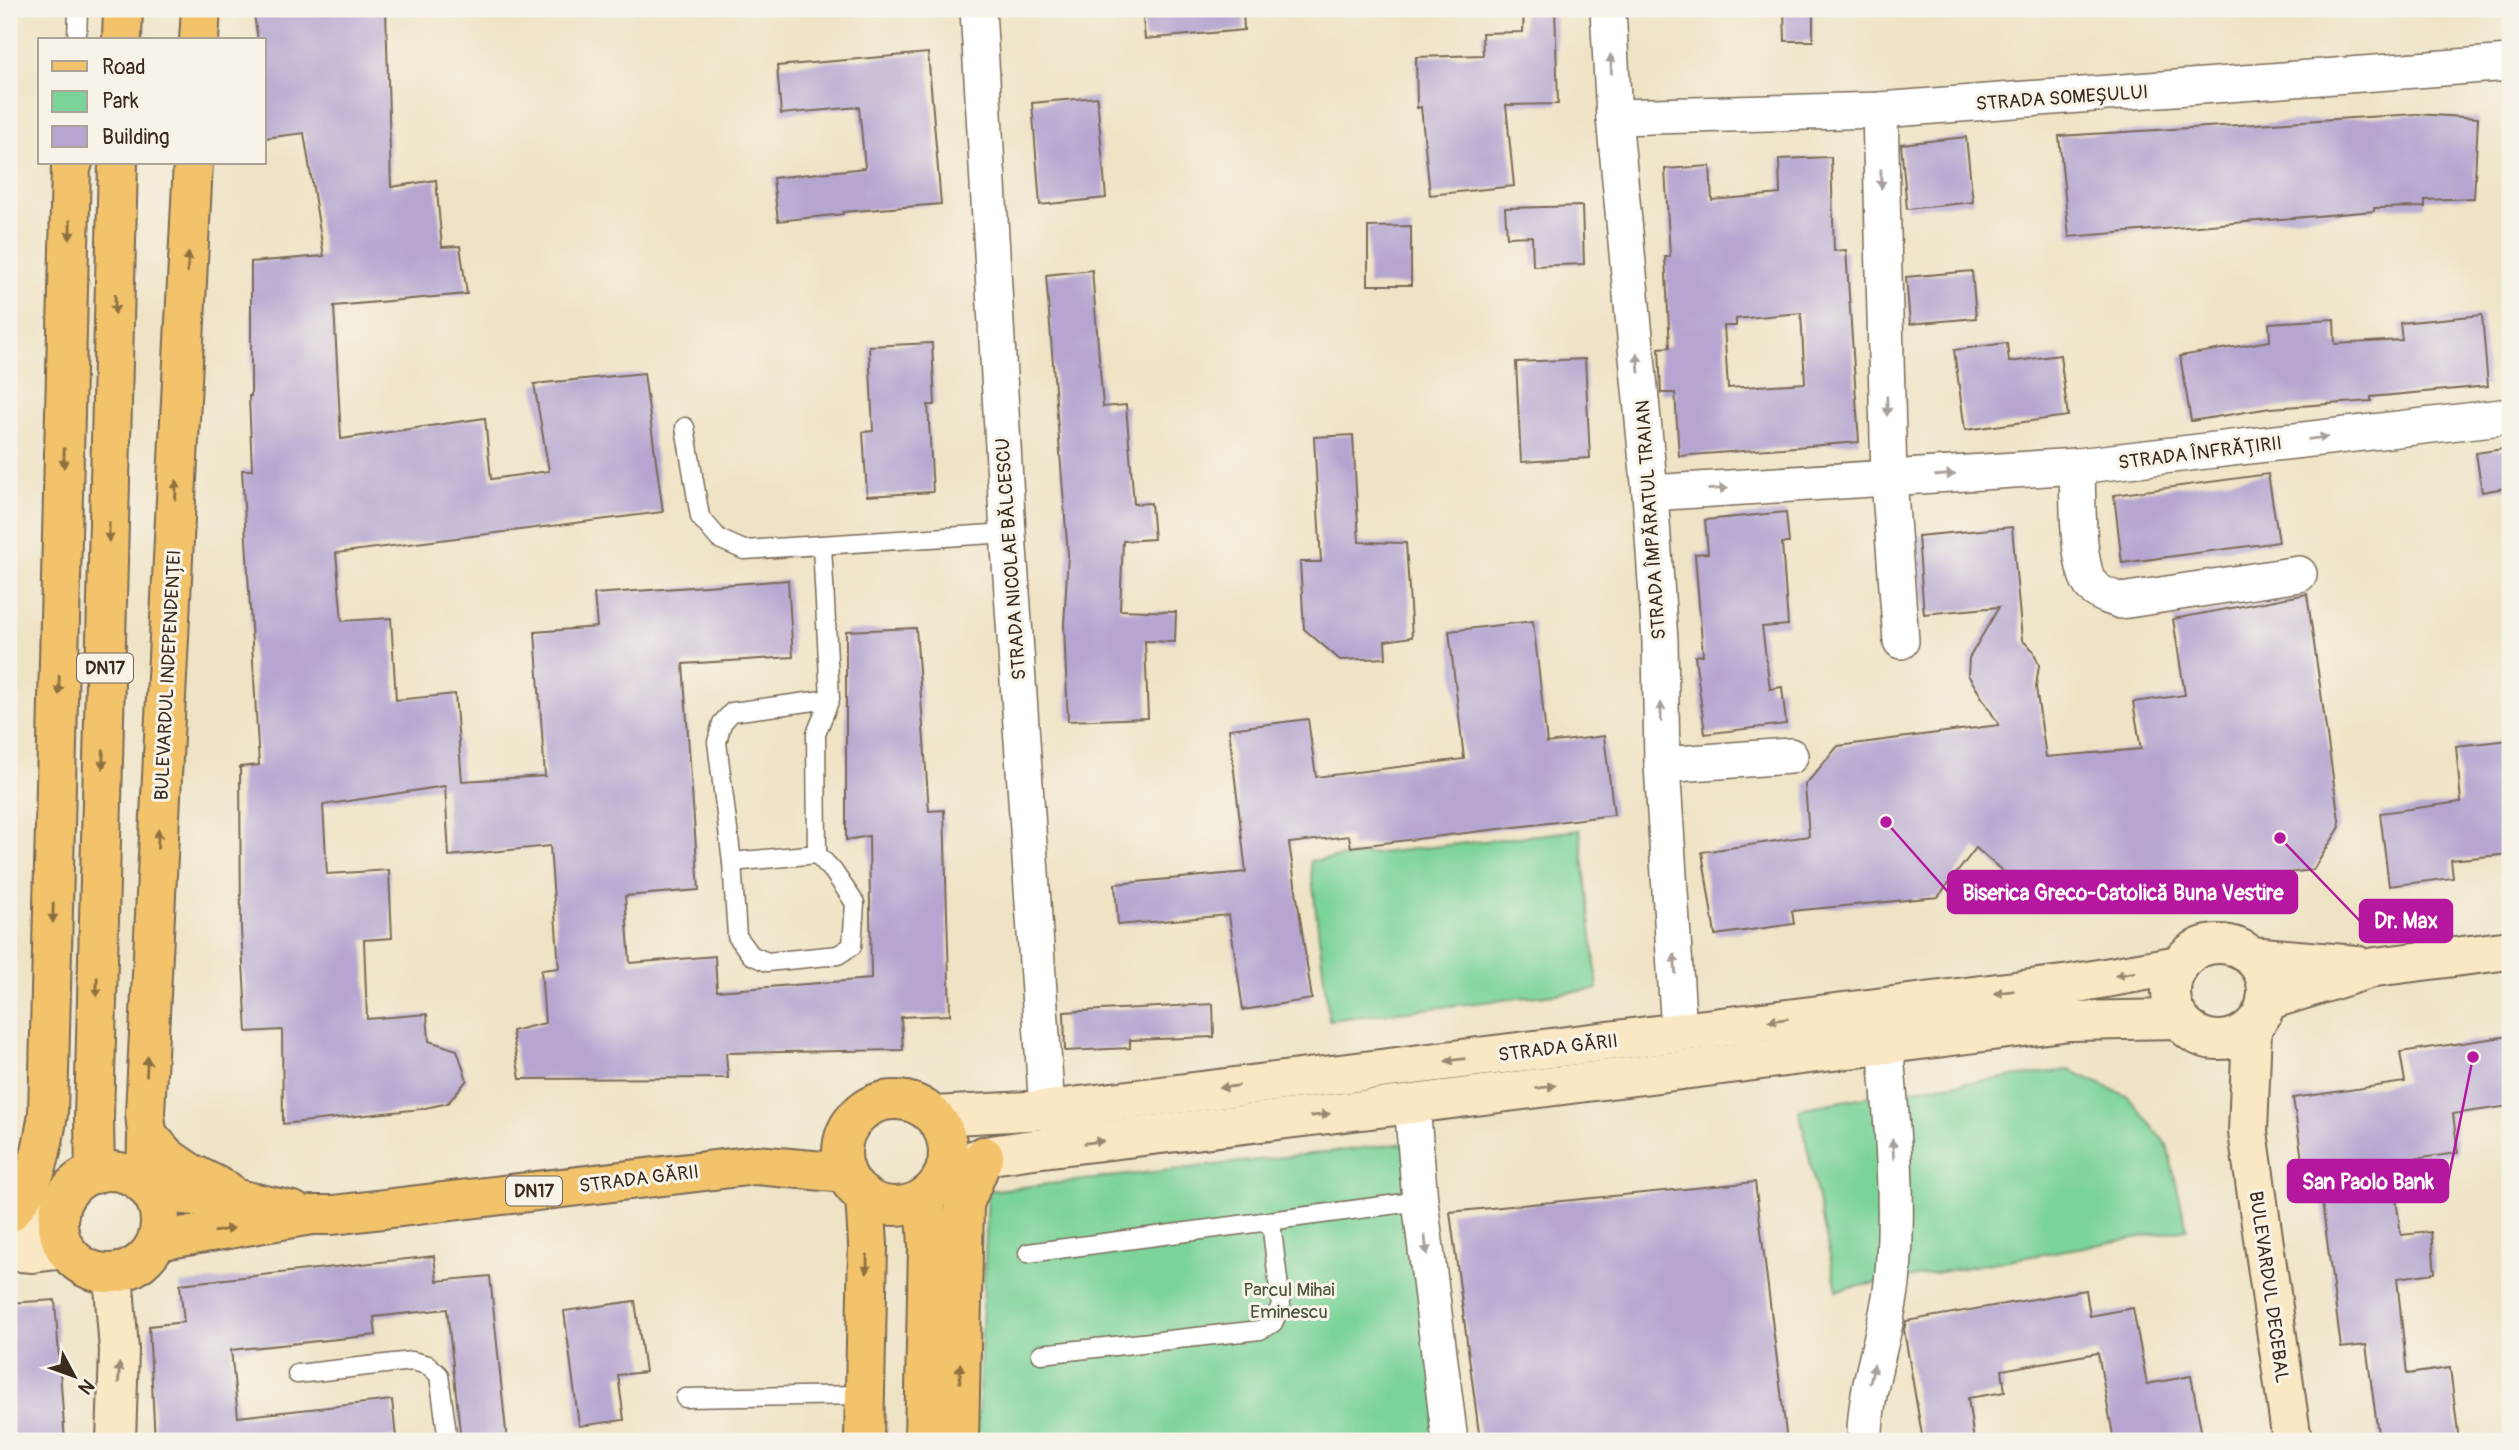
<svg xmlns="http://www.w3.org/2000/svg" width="2519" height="1450" font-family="Pangolin,sans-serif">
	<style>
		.green { fill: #7ad398; stroke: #5a7e5b; stroke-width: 2 }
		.building { fill: #b5a5d0; fill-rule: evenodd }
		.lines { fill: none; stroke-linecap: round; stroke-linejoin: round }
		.lane-casing { stroke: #7a6b58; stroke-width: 21 }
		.street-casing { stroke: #7a6b58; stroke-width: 38 }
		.secondary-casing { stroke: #7a6b58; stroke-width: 42 }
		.primary-casing { stroke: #7a6b58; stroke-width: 42 }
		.lane { stroke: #fff; stroke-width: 18 }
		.street { stroke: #fff; stroke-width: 35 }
		.secondary { stroke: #fae7c3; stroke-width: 38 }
		.primary { stroke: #f2c36a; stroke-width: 38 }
		.oneway { fill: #a79f9a }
		.oneway2 { fill: #8d6f40 }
		.oneway3 { fill: #9a8870 }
		.labels { text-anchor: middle; stroke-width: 6; stroke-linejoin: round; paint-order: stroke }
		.shield { fill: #f7f3e8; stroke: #73665b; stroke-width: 2 }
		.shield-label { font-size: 18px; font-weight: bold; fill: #3b2a1e }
		.street-label { font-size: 19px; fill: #3b2a1e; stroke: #f7f3e8 }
		.park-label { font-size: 19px; fill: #4b543c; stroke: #f7f3e8 }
		.leader { fill: none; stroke: #b5179e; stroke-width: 2.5 }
		.callout-dot { fill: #b5179e; stroke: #f7f3e8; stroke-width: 2.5 }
		.callout { fill: #b5179e; stroke: #b5179e; stroke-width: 2.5 }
		.callout-label { font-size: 21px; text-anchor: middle; font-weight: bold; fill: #fff }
	</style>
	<rect width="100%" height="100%" fill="#f7f3e8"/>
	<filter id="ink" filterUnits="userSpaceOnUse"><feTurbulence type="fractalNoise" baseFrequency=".0143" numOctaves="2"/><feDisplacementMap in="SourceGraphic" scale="14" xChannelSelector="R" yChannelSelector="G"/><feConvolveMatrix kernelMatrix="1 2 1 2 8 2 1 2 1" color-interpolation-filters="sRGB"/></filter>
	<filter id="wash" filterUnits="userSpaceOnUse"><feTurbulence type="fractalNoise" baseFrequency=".00686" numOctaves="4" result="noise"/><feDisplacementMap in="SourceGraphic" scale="28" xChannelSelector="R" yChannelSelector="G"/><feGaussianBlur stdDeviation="1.57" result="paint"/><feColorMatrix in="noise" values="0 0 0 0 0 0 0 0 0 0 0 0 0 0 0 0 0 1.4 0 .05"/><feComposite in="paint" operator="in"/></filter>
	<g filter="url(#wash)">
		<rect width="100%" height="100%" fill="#efe3c5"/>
		<g class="green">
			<path d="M1580 830 1598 989 1329 1020 1310 861Z"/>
			<path d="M2069 1070 2129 1097 2167 1145 2187 1229 1837 1290 1799 1109 1897 1091Z"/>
			<path d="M1415 1142 1450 1441H977L988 1191Z"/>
		</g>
		<g id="blocks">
			<g class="building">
				<path d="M253 9H386L391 187 436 180 442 247 460 246 467 294 334 306 341 439 485 418 491 479 549 471 534 384 644 373 663 512 336 553 342 621 391 618 396 700 455 694 462 781 545 776 535 632 597 627 594 594 788 580 793 657 683 664 699 890 625 896 630 963 715 956 717 991 871 979 869 836 846 840V631L916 628 929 811 944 810 950 1015 901 1017 903 1050 726 1053 728 1078 520 1079 512 1031 545 1023 541 970 559 968 550 846 449 856 445 786 323 805 327 874 389 870 392 938 364 940 367 1019 427 1014 429 1041 457 1050 467 1080 448 1103 421 1109 283 1124 282 1030 247 1032 241 929 240 767 259 765 242 470H252L249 396H251V262L324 256 304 133 264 138V40H258Z"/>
				<path d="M1142 9H1243L1244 30 1145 39Z"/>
				<path d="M1524 9H1555L1558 104 1506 105 1514 186 1430 195 1421 107 1417 108 1416 57 1483 55 1482 33 1523 32Z"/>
				<path d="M1784 9H1813V41H1785Z"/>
				<path d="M928 53 941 204 843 212V214L778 221 773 178 865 168 859 107 781 114 777 66Z"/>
				<path d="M1097 97 1106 198 1040 205 1032 103Z"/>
				<path d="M2416 114 2478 118 2474 198 2425 200V207L2374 208V211L2069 237 2059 136Z"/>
				<path d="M1966 137 1973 202 1907 209 1901 144Z"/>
				<path d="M1831 157 1834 251 1846 250 1859 442 1679 456 1675 393H1661L1659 348 1670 347 1665 257H1670L1665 169 1710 166 1712 200 1780 194 1779 159ZM1801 313 1805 383 1728 388 1724 326H1736V319Z"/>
				<path d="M1582 206 1584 264 1533 266 1532 236 1507 237 1505 208Z"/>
				<path d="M1411 226V285H1368V227Z"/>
				<path d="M1092 270 1103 407 1126 405 1134 504 1151 503 1154 539 1123 541 1120 610 1176 612 1175 642 1145 641 1148 718 1068 721 1064 625 1068 555 1046 275Z"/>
				<path d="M1972 271 1976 318 1910 324 1906 277Z"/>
				<path d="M2482 315 2488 386 2371 397V401L2270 408 2191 421 2180 356 2270 341 2269 323 2334 319 2335 344 2402 340 2400 323Z"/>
				<path d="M932 343 935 405H928L933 492 867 496 863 432 873 431 869 346Z"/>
				<path d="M2007 343 2009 362 2060 355 2068 416 1965 430 1954 350Z"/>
				<path d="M1585 359 1590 458 1521 462 1516 362Z"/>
				<path d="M1353 435 1359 542 1406 543 1412 637 1385 641 1386 658 1340 660 1304 629 1300 562H1321L1314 437Z"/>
				<path d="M2510 448V487L2482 492 2476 453Z"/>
				<path d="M2268 474 2279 542 2122 563 2114 495Z"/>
				<path d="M1786 512 1789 543H1782L1788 625 1762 627 1770 689 1782 687 1786 724 1705 734 1695 656 1703 655 1695 554 1708 553 1705 520Z"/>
				<path d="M2012 527 2022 640 2033 650 2039 665 2036 687 2046 757 2141 749 2133 702 2185 695 2173 619 2307 594 2340 827 2313 870 2040 904 1976 848 1938 897 1792 911 1794 924 1715 935 1702 852 1809 836 1805 785 1838 746 1999 725 1968 675 1969 658 1999 607 1924 614 1918 536Z"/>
				<path d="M1533 621 1547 743 1604 736 1614 815 1351 847 1349 836 1289 843 1312 999 1243 1010 1229 915 1118 925 1115 884 1246 872 1229 729 1308 719 1316 777 1464 759 1449 631Z"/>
				<path d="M2510 740V854L2451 860 2453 878 2389 886 2380 813 2461 802 2456 746Z"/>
				<path d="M1213 1004 1214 1037 1130 1040V1048L1065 1051 1064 1012Z"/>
				<path d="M2510 1036V1106L2453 1114 2458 1153 2391 1162 2401 1235 2431 1232 2435 1273 2397 1278 2407 1374 2450 1368 2459 1441H2379L2366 1345 2341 1348 2318 1171 2304 1173 2293 1098 2405 1082 2400 1052Z"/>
				<path d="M1755 1182 1787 1441H1480L1450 1212Z"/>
				<path d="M434 1256 437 1281 490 1276 507 1441H461L447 1309 374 1317 376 1335 231 1350 238 1417 392 1400 396 1437 355 1441H155L149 1326 184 1322 180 1284Z"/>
				<path d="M2086 1290 2090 1316 2133 1308 2147 1384 2191 1376 2203 1441H2114L2098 1353 2002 1370 2005 1392 1968 1398 1974 1441H1923L1904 1330 1906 1321Z"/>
				<path d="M55 1300 65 1441H9V1303Z"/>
				<path d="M635 1301 645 1372 618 1375 624 1420 579 1426 564 1311Z"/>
			</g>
		</g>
	</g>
	<g filter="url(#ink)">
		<use href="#blocks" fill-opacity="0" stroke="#7a6b58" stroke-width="2"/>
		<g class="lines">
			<g class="lane-casing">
				<g id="lane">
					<path d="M77 40 78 9"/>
					<path d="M685 427 700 517 719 539 744 550 1008 533"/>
					<path d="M822 545 830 699 816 734 817 854 732 862 717 742 722 723 732 712 830 699"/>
					<path d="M732 862 737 936 751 955 767 962 838 955 852 946 855 903 833 871 817 854"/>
					<path d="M1028 1253 1420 1201"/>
					<path d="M1041 1354 1260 1330 1273 1323 1281 1305 1271 1222"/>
					<path d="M297 1374 412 1361 428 1365 439 1375 448 1441"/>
					<path d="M685 1398 865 1395"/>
				</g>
			</g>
			<g class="street-casing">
				<g id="street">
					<path d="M978 9 1008 533 1047 1110"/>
					<path d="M1608 9 1614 117 1650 493 1660 641 1662 765 1679 1032"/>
					<path d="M1880 110 1889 479 1901 641"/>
					<path d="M1614 117 1880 110 2510 63"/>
					<path d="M2077 466C2078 493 2076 568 2092 586 2100 595 2111 597 2121 601L2299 574"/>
					<path d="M1650 493 2077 466 2510 416"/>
					<path d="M1662 765 1790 756"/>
					<path d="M1412 1104 1420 1201 1450 1441"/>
					<path d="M1865 1441C1864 1387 1886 1337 1892 1283 1900 1204 1892 1123 1885 1043"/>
				</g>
			</g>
			<g class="secondary-casing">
				<g id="secondary">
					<circle cx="2219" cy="992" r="48"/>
					<path d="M2250 956 2356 965"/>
					<path d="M2266 1001 2375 967 2510 950"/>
					<path d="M2252 1027 2248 1132 2292 1441"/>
					<path d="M934 1116 1047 1110 2071 984 2179 965"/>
					<path d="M946 1170 984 1156 1026 1150 1412 1104 2070 1021 2179 1019"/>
					<path d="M9 1230 29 1226 59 1213"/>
					<path d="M9 1251 33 1253 65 1249"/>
					<path d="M113 1273 119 1350 116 1441"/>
				</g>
			</g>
			<g class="primary-casing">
				<g id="primary">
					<path d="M122 40 123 9"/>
					<path d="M199 40 201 9"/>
					<circle cx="895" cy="1153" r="53"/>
					<path d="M147 1134 167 1157 189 1172 227 1191"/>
					<circle cx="109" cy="1222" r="51"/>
					<path d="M95 1174 94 1119 118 163"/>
					<path d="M146 1186 147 1134 145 1113 193 163"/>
					<path d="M150 1192 242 1200 293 1211"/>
					<path d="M9 1213C38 1181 41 1155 48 1114L71 166 73 163"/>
					<path d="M157 1241 312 1215H333L756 1165 846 1173"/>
					<path d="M864 1441 868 1245 865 1196"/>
					<path d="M924 1441 928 1246 925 1197"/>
					<path d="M959 1441 964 1204 984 1156"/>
				</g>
			</g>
			<use href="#lane" class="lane"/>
			<use href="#street" class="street"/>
			<use href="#secondary" class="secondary"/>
			<use href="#primary" class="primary"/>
		</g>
		<defs><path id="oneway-solid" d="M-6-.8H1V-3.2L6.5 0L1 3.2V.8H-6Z" transform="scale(1.75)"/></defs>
		<g class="oneway">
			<use href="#oneway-solid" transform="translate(1611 64) rotate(-93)"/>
			<use href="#oneway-solid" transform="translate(1881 179) rotate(89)"/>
			<use href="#oneway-solid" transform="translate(1638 363) rotate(-96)"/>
			<use href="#oneway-solid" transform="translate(1887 406) rotate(89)"/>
			<use href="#oneway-solid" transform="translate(2318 438) rotate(-7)"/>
			<use href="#oneway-solid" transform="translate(1945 475) rotate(-4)"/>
			<use href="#oneway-solid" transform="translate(1718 489) rotate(-3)"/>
			<use href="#oneway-solid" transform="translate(1661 712) rotate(-91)"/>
			<use href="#oneway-solid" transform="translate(1675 964) rotate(-94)"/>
			<use href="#oneway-solid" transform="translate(1893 1149) rotate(-94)"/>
			<use href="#oneway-solid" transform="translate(1426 1245) rotate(83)"/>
			<use href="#oneway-solid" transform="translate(1872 1374) rotate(-77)"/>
		</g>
		<g class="oneway2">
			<use href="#oneway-solid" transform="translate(70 230) rotate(91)"/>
			<use href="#oneway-solid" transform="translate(188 262) rotate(-87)"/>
			<use href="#oneway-solid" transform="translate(115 304) rotate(91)"/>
			<use href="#oneway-solid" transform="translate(64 458) rotate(91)"/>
			<use href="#oneway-solid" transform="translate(176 490) rotate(-87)"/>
			<use href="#oneway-solid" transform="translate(109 532) rotate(91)"/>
			<use href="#oneway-solid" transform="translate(59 685) rotate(91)"/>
			<use href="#oneway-solid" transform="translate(103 759) rotate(91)"/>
			<use href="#oneway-solid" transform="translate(158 839) rotate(-87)"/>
			<use href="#oneway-solid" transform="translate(53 913) rotate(91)"/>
			<use href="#oneway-solid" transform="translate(97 987) rotate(91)"/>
			<use href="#oneway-solid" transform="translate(147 1066) rotate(-87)"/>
			<use href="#oneway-solid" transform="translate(224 1230) rotate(-10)"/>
			<use href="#oneway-solid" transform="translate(867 1264) rotate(91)"/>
			<use href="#oneway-solid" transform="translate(960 1373) rotate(-89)"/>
		</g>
		<g class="oneway3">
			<use href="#oneway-solid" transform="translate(2125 974) rotate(170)"/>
			<use href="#oneway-solid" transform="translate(2004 992) rotate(173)"/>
			<use href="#oneway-solid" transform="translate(1778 1020) rotate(173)"/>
			<use href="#oneway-solid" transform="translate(1455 1060) rotate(173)"/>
			<use href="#oneway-solid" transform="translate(1229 1087) rotate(173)"/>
			<use href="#oneway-solid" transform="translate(1546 1087) rotate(-7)"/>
			<use href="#oneway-solid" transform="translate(1320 1115) rotate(-7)"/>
			<use href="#oneway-solid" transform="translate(1094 1142) rotate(-7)"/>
			<use href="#oneway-solid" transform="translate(119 1373) rotate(-88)"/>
		</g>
	</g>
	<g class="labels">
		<g class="shield">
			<rect x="77" y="653.5" width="56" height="29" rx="5"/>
			<rect x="506" y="1176.5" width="56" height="29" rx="5"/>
		</g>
		<g class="shield-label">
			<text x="105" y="674">DN17</text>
			<text x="534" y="1197">DN17</text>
		</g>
		<g class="street-label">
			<text transform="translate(2062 97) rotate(-4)" y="7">STRADA SOMEȘULUI</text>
			<text transform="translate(2200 452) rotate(-7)" y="7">STRADA ÎNFRĂȚIRII</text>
			<text transform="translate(1650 520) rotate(-94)" y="7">STRADA ÎMPĂRATUL TRAIAN</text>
			<text transform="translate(1010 559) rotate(-94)" y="7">STRADA NICOLAE BĂLCESCU</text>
			<text transform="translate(167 675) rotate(-87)" y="7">BULEVARDUL INDEPENDENȚEI</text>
			<text transform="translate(1558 1047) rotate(-7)" y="7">STRADA GĂRII</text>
			<text transform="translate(639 1178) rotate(-7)" y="7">STRADA GĂRII</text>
			<text transform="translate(2270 1287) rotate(82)" y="7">BULEVARDUL DECEBAL</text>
		</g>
		<g class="park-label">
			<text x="1289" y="1296">Parcul Mihai<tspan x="1289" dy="22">Eminescu</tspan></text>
		</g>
	</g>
	<path class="leader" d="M1886 822L1948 892M2280 838L2360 921M2473 1057L2448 1181"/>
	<g class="callout-dot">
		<circle cx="1886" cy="822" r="7"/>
		<circle cx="2280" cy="838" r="7"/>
		<circle cx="2473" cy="1057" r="7"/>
	</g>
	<g class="callout">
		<rect x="1948" y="871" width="349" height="42" rx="7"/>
		<rect x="2360" y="900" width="92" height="42" rx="7"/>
		<rect x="2288" y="1160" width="160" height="42" rx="7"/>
	</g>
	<g class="callout-label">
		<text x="2123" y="900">Biserica Greco-Catolică Buna Vestire</text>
		<text x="2406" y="928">Dr. Max</text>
		<text x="2368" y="1189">San Paolo Bank</text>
	</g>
	<rect width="2519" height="1450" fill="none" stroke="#f7f3e8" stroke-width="35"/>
	<rect x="38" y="38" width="228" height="126" fill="#f7f3e8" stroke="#aca397" stroke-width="2"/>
	<rect x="52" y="61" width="35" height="10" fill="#f2c36a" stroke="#aca397" stroke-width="2"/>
	<text x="102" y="74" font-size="21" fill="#3b2a1e">Road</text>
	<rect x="52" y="91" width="35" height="21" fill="#7ad398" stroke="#aca397" stroke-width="2"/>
	<text x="102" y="108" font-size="21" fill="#3b2a1e">Park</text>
	<rect x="52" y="126" width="35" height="21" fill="#b5a5d0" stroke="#aca397" stroke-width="2"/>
	<text x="102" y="144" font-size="21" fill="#3b2a1e">Building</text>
	<g transform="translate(74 1376) rotate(131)" stroke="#f7f3e8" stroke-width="5" paint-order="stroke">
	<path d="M0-5L12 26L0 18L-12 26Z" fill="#3b2a1e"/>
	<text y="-10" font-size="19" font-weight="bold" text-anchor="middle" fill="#3b2a1e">N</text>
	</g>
</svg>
